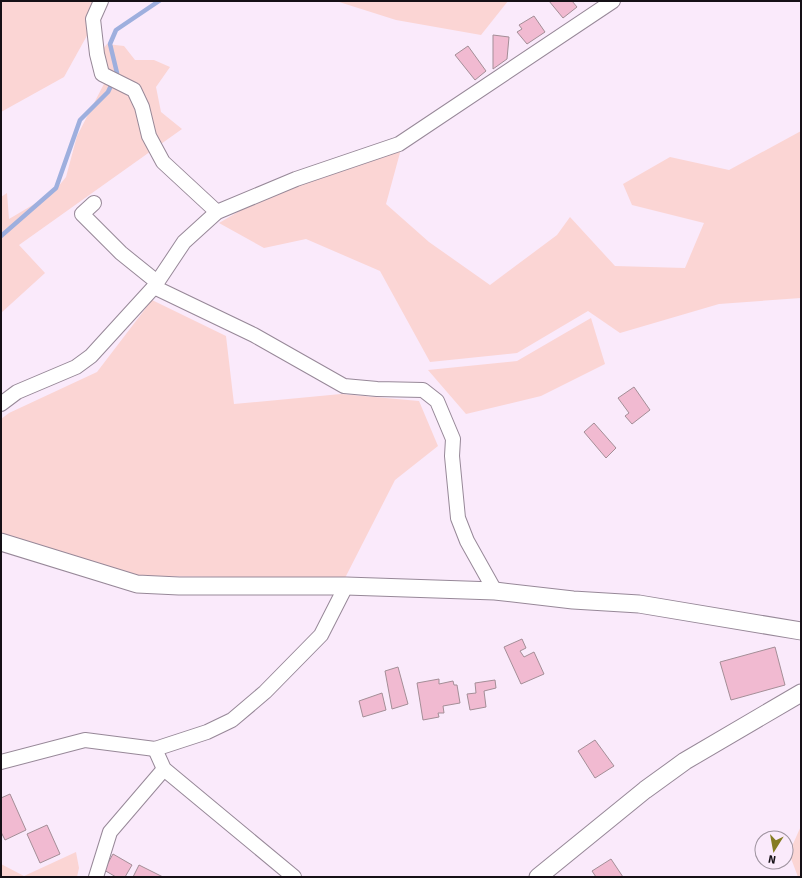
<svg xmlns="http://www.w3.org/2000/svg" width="802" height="878" font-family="Signika,sans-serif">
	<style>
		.green { fill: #fbd5d4 }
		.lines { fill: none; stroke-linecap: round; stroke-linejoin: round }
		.stream { stroke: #9eafde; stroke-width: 4.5 }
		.building { fill: #f1bad1; stroke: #a48e97 }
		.minor-casing { stroke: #978898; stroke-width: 16 }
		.tertiary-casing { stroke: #978898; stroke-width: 19 }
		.minor { stroke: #fff; stroke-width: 14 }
		.tertiary { stroke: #fff; stroke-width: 17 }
	</style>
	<rect width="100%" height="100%" fill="#faeafb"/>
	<g class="green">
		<path d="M1 1H93L94 23 64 77 1 112Z"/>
		<path d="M336 1H508L481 35 396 20Z"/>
		<path d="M107 44 124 46 135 60H154L170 67 156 87 161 112 182 129 19 245 45 273 1 313V197L7 193 9 219 53 193 66 177 77 136 106 80 97 56Z"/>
		<path d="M801 131V298L719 304 620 333 588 311 517 353 430 362 380 271 306 239 264 248 219 223 263 197 401 149 386 204 429 242 490 285 557 235 570 217 615 266 685 268 704 223 632 205 623 184 670 157 729 170Z"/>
		<path d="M152 300 226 336 234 404 341 394 419 401 438 446 395 480 345 578 134 576 1 538V419L9 413 97 372Z"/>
		<path d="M591 318 605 364 541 396 466 414 428 370 517 361Z"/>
		<path d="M801 826V877H798L789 853Z"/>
		<path d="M76 852 79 868 77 877H1V864L24 876Z"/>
	</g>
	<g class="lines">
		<path class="stream" d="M1 236 56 188 80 120 108 92 117 73 110 44 116 30 159 1"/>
	</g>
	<g class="building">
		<path d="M549 1H572L577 7 563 18Z"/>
		<path d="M534 16 545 32 527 44 517 32 522 29 519 25Z"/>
		<path d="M493 35 509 37 507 59 493 69Z"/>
		<path d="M468 46 486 71 475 80 455 55Z"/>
		<path d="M634 387 650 410 632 424 625 416 629 413 618 398Z"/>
		<path d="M594 423 616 448 606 458 584 432Z"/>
		<path d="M522 639 526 648 520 651 524 657 534 652 544 674 521 684 504 647Z"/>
		<path d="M775 647 785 685 731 700 720 662Z"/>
		<path d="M398 667 408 704 392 709 385 671Z"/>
		<path d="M439 679V684L453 681 454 685H457L460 703 443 706 444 713H438L439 717 423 720 417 683Z"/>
		<path d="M495 680 496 688 484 691 486 707 470 710 467 694 476 693 475 683Z"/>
		<path d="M382 693 386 710 363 717 359 701Z"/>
		<path d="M595 740 614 766 595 778 578 751Z"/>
		<path d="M10 794 26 830 5 840 1 832V798Z"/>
		<path d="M47 825 60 854 40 863 27 834Z"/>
		<path d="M113 854 132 865 125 877H116L104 870Z"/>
		<path d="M611 859 623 877H596L592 871Z"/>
		<path d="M139 865 163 877H133Z"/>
	</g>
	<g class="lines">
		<g class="minor-casing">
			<g id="minor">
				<path d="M101 1 93 19 97 54 102 74 134 90 142 107 149 136 163 162 217 212"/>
				<path d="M94 203 82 214 121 253 157 282"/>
				<path d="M154 287 254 335 344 386 377 389 423 390 437 401 453 439 452 456 458 518 467 541 495 591"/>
				<path d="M1 404 17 392 76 367 91 356 154 287 184 242 217 212 296 179 399 144 613 1"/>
				<path d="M155 749 164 769 294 877"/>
				<path d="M1 762 85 740 155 749 207 732 232 720 265 692 321 635 346 586"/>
				<path d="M96 877 110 832 164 769"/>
			</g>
		</g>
		<g class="tertiary-casing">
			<g id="tertiary">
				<path d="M1 542 137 584 179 586H346L495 591 573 600 639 604 801 631"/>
				<path d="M538 877 645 790 685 761 801 693"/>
			</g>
		</g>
		<use href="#minor" class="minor"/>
		<use href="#tertiary" class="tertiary"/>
	</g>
	<rect width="802" height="878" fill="none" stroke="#151016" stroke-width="4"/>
	<g transform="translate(774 850) rotate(191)"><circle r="19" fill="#faeafb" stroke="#9e939f"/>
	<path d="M0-3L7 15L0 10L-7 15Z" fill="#857c22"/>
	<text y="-6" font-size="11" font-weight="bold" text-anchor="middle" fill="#151016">N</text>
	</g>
</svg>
